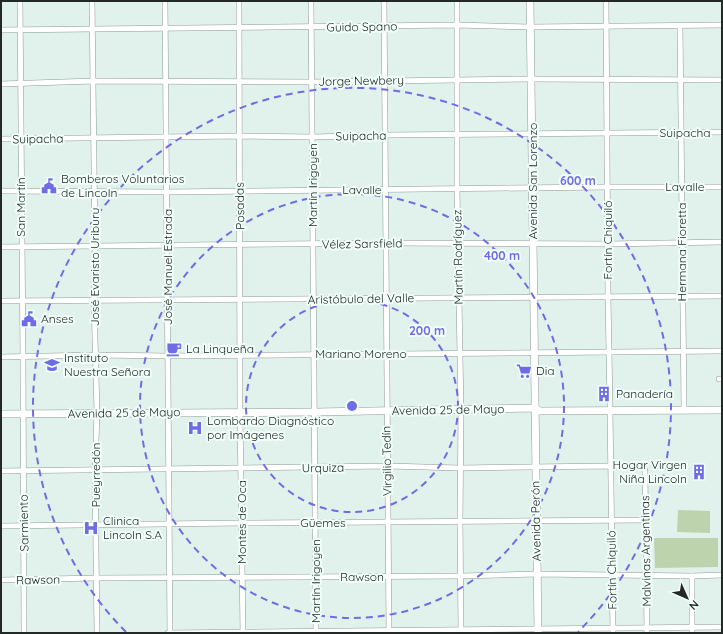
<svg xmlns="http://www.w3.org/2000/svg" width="723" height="634" font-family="Quicksand,sans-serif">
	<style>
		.built { fill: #cee8e0 }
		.green { fill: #bcd3ae }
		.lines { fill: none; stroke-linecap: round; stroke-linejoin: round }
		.minor-casing { stroke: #8b9b96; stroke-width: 6 }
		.major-casing { stroke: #8b9b96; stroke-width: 8 }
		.minor { stroke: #fff; stroke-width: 5 }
		.major { stroke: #fff; stroke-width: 7 }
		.ring { fill: none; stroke: #706ce6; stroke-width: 2; stroke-dasharray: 7 5 }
		.labels { text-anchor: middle; stroke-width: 4; stroke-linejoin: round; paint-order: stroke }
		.street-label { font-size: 12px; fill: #232927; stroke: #f1fefa }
		.poi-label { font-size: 12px; fill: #232927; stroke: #f1fefa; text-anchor: start }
		.centre { fill: #706ce6; stroke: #f1fefa; stroke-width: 2 }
		.ring-label { font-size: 12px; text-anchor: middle; font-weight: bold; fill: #706ce6; stroke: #f1fefa; stroke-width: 4; stroke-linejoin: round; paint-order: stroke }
	</style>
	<rect width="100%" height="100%" fill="#e1f2ed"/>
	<path class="built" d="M192 420H198L199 436H192Z"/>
	<g class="green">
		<path d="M678 510 710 511V533L677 532Z"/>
		<path d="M654 538H718V567L655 568Z"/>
	</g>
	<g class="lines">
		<g class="minor-casing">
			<g id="minor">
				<path d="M20 1 23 357 24 633"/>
				<path d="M92 1 95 246 94 300 97 413 95 470 97 633"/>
				<path d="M165 1 170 633"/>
				<path d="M239 1 240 412 243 633"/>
				<path d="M311 1 316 633"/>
				<path d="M384 1 389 633"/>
				<path d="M457 1V189L461 410 460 521 461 633"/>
				<path d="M606 1 608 297 610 406"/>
				<path d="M680 26 684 407"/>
				<path d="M1 30 457 25 531 27 722 25"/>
				<path d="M1 84 94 81 312 82 531 79 722 80"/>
				<path d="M1 139 239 136 313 137 385 135 722 132"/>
				<path d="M1 191 167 192 607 187H722"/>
				<path d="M1 247 385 243 608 244 722 242"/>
				<path d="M1 301 722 296"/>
				<path d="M1 357 95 355 169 356 722 351"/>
				<path d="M719 379H722"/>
				<path d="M610 410 613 633"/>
				<path d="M1 471 388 466 460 468 611 466 641 467 644 468 645 471 647 633"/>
				<path d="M1 526 242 523 645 520"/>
				<path d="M1 580 97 578 461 576 537 574 692 576 722 575"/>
				<path d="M168 633 722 627"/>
				<path d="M692 633V576"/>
			</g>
		</g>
		<g class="major-casing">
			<g id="major">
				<path d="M530 1 538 633"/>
				<path d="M1 414 315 412 534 408 540 411 722 410"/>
			</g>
		</g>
		<use href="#minor" class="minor"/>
		<use href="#major" class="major"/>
	</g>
	<g class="ring">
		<circle cx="352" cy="406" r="106"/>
		<circle cx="352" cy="406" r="212"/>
		<path d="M126 632A319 319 0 1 1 578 632"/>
	</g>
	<defs>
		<g id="civic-bare" transform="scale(1.2)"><path d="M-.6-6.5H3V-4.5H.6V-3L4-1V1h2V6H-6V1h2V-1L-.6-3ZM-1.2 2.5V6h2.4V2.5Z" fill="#706ce6" stroke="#f1fefa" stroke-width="2.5" paint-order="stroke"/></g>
		<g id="cafe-bare" transform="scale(1.2)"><path d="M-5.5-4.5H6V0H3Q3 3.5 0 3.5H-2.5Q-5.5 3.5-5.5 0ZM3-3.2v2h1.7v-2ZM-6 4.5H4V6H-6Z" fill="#706ce6" stroke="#f1fefa" stroke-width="2.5" paint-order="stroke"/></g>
		<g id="school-bare" transform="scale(1.2)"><path d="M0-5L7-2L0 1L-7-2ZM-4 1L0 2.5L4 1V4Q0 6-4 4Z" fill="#706ce6" stroke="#f1fefa" stroke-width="2.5" paint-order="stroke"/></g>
		<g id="supermarket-bare" transform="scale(1.2)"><path d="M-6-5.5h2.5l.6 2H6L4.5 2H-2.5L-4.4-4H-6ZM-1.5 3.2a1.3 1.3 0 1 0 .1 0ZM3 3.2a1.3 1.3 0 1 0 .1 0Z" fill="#706ce6" stroke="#f1fefa" stroke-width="2.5" paint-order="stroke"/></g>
		<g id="building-bare" transform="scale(1.2)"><path d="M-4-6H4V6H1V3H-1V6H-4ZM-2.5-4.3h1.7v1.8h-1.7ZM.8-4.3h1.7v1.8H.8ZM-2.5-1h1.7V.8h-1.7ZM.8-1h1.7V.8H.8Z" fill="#706ce6" stroke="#f1fefa" stroke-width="2.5" paint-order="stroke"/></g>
		<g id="hospital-bare" transform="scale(1.2)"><path d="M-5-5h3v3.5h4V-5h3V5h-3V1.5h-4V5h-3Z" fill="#706ce6" stroke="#f1fefa" stroke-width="2.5" paint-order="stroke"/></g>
	</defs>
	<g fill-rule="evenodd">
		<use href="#civic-bare" x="49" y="186"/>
		<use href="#civic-bare" x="29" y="319"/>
		<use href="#cafe-bare" x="174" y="349"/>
		<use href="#school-bare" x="52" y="365"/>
		<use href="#supermarket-bare" x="524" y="371"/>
		<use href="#building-bare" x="604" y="394"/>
		<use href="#hospital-bare" x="195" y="428"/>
		<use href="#building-bare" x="699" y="472"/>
		<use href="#hospital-bare" x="91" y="528"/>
	</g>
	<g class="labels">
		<g class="street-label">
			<text transform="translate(362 27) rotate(-1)" y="4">Guido Spano</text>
			<text transform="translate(361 81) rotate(-1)" y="4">Jorge Newbery</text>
			<text x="685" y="137">Suipacha</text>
			<text transform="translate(361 136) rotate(-1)" y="4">Suipacha</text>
			<text transform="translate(38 139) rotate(-1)" y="4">Suipacha</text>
			<text transform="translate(533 181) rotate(-90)" y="4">Avenida San Lorenzo</text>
			<text transform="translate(313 185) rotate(-90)" y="4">Martín Irigoyen</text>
			<text x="685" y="191">Lavalle</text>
			<text x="362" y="194">Lavalle</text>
			<text transform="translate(240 206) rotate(-91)" y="4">Posadas</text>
			<text transform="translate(21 207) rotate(-90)" y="4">San Martín</text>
			<text transform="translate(608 240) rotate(-90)" y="4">Fortín Chiquiló</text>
			<text transform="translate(362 244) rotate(-1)" y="4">Vélez Sarsfield</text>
			<text transform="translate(682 252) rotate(-90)" y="4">Hermana Fioretta</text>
			<text transform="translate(458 257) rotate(-91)" y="4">Martín Rodríguez</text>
			<text transform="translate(95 267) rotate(-90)" y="4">José Evaristo Uriburu</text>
			<text transform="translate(168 267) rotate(-90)" y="4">José Manuel Estrada</text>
			<text transform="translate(361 299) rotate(-1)" y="4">Aristóbulo del Valle</text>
			<text x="361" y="358">Mariano Moreno</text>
			<text transform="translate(448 410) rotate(-1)" y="4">Avenida 25 de Mayo</text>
			<text transform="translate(124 413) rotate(-1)" y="4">Avenida 25 de Mayo</text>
			<text transform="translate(387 461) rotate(-91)" y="4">Virgilio Tedín</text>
			<text transform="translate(323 468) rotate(-1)" y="4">Urquiza</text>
			<text transform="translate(96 475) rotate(-90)" y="4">Pueyrredón</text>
			<text transform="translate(536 521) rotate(-91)" y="4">Avenida Perón</text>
			<text transform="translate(242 522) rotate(-90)" y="4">Montes de Oca</text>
			<text transform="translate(24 523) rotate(-91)" y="4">Sarmiento</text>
			<text x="323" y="527">Güemes</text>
			<text transform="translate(646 551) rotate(-91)" y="4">Malvinas Argentinas</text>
			<text transform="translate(612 570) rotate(-91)" y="4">Fortín Chiquiló</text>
			<text x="362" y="581">Rawson</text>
			<text transform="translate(38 580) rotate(-1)" y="4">Rawson</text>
			<text transform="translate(316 581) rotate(-90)" y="4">Martín Irigoyen</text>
		</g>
		<g class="poi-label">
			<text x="61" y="183">Bomberos Voluntarios<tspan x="61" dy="14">de Lincoln</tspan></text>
			<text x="41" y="323">Anses</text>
			<text x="186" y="353">La Linqueña</text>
			<text x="64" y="362">Instituto<tspan x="64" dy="14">Nuestra Señora</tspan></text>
			<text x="536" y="375">Dia</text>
			<text x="616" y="398">Panadería</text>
			<text x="207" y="425">Lombardo Diagnóstico<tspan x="207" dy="14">por Imágenes</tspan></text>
			<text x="687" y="469" text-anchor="end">Hogar Virgen<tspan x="687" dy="14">Niña Lincoln</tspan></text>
			<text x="103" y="525">Clinica<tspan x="103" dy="14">Lincoln S.A</tspan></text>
		</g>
	</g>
	<circle cx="352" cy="406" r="6" class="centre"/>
	<g class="ring-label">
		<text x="578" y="185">600 m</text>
		<text x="502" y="260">400 m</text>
		<text x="427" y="335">200 m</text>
	</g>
	<rect width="723" height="634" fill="none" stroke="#232927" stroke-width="4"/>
	<g transform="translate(687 598) rotate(135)" stroke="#f1fefa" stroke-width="3" paint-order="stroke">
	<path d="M0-3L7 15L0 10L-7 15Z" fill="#232927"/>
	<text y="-6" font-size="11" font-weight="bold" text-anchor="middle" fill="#232927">N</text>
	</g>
</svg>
